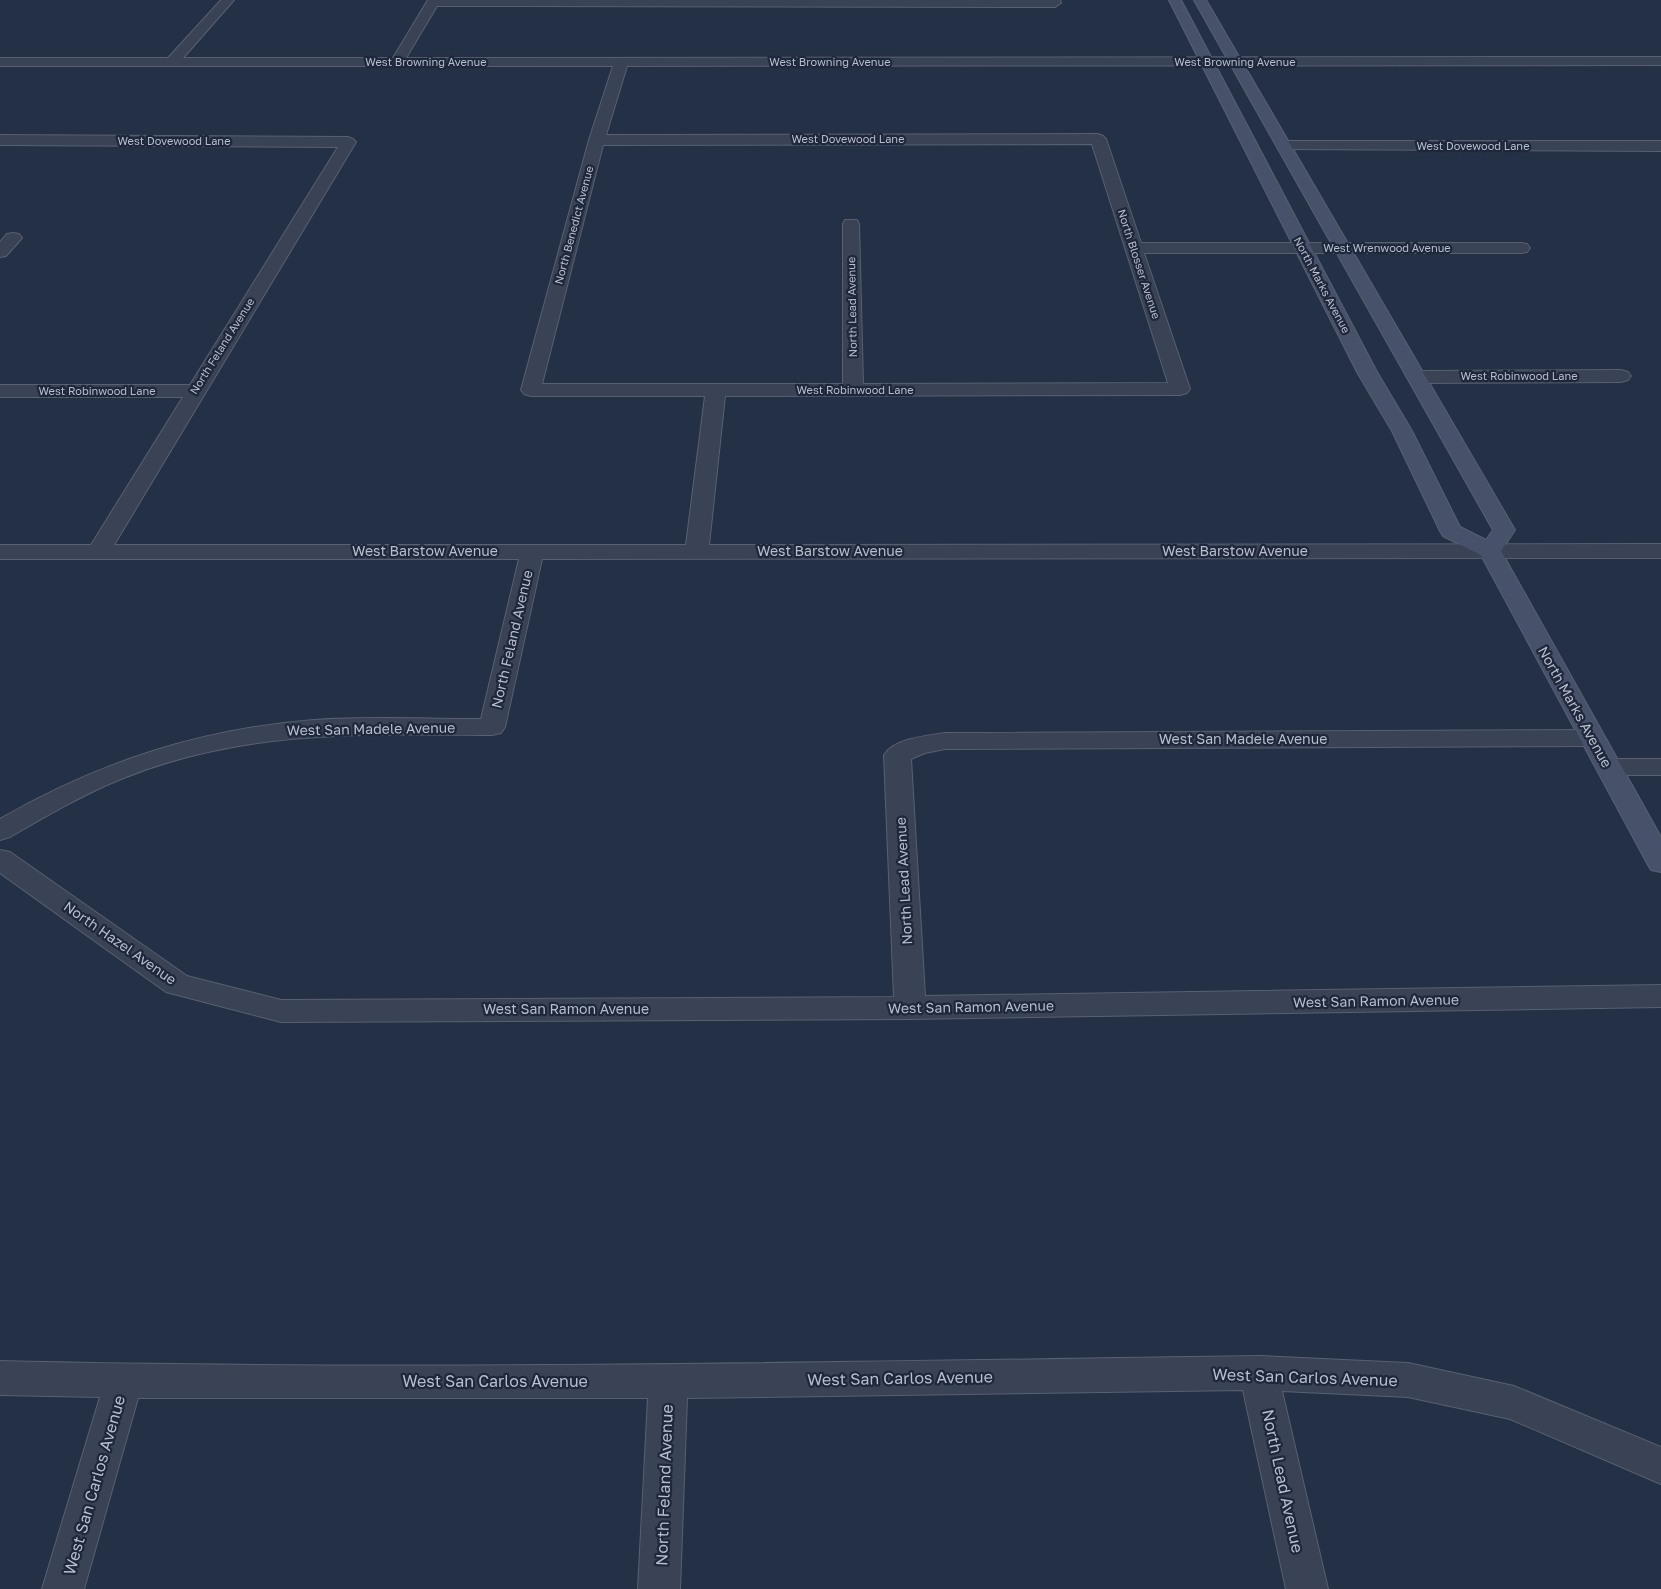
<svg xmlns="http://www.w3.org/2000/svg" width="1661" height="1589" font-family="'Golos Text',sans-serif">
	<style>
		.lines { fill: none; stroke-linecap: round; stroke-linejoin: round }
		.street-casing { stroke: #586072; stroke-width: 2 }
		.secondary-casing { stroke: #586072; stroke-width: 2 }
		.street { fill: #394355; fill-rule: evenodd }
		.secondary { fill: #475169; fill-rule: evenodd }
		.labels { text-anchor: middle; stroke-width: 4.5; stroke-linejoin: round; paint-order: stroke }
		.far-street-label { font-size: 11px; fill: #b7bece; stroke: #1e273b }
		.street-label { font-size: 14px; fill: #b7bece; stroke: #1e273b }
		.near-street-label { font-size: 16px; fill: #b7bece; stroke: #1e273b }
	</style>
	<rect width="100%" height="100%" fill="#243046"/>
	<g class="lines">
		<g class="street-casing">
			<g id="street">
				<path d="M221 0H234L183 58H393L428 0H1060L1061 3 1055 7 437 6 406 58 1661 57V65L627 66 606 135 1098 134 1103 136 1106 139 1141 243H1521L1527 244 1530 248 1527 252 1521 253H1144L1190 389 1187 393 1180 395 725 396 709 545 1661 544V558L542 559 505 727 501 733 492 735C362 734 244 729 121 779 82 795 46 816 10 837L0 840V819C99 762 200 729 314 720 370 716 425 719 481 719L519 559H0V545H91L183 397H0V385H190L338 147 0 145V135L348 137 353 139 356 142 114 545H686L705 396H531L524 394 521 390 589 140 613 66H0V58H168ZM1092 144 1168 383 863 384 859 224 857 220H845L843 224V384H542L603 145Z"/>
				<path d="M1285 141H1661V151L1280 149 1277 146 1280 143Z"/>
				<path d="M13 233 19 234 22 238 6 256 0 257V242L7 234Z"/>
				<path d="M1621 370 1628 372 1631 376 1628 380 1621 382 1417 383 1410 381 1407 377 1410 373 1417 371Z"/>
				<path d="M1592 730 1601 732 1605 738 1601 744 1592 746 945 749 925 753 911 759 925 996 1661 985V1007L910 1019 281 1022 166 992 0 873V850L10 852 187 976 281 1000 894 997 884 755C895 738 926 736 945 733Z"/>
				<path d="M1609 759H1661V775H1609L1599 773 1596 767 1599 761Z"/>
				<path d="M1259 1356 1408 1363 1514 1386 1661 1447V1484L1510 1419 1408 1397 1282 1391 1328 1589H1286L1243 1390 687 1398 680 1589H638L648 1398H138L84 1589H42L100 1397 0 1395V1361C419 1371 840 1362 1259 1356Z"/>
			</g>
		</g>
		<g class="secondary-casing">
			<path id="secondary" d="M1169 0H1181L1377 372 1412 431 1460 527 1486 540 1493 530 1194 0H1206L1515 530 1501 551 1661 837V872L1651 870 1647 863 1481 555 1443 536 1440 531 1392 431 1357 372Z"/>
		</g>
		<use href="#street" class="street"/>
		<use href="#secondary" class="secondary"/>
	</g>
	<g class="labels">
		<g class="far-street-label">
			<text x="426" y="66">West Browning Avenue</text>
			<text x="830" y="66">West Browning Avenue</text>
			<text x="1235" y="66">West Browning Avenue</text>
			<text x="848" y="143">West Dovewood Lane</text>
			<text x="174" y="145">West Dovewood Lane</text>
			<text x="1473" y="150">West Dovewood Lane</text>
			<text transform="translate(574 225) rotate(-75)" y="4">North Benedict Avenue</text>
			<text x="1387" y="252">West Wrenwood Avenue</text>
			<text transform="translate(1139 264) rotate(72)" y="4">North Blosser Avenue</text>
			<text transform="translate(1322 285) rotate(62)" y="4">North Marks Avenue</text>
			<text transform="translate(852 307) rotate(-91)" y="4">North Lead Avenue</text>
			<text transform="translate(222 346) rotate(-58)" y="4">North Feland Avenue</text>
			<text x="1519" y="380">West Robinwood Lane</text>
			<text x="855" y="394">West Robinwood Lane</text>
			<text x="97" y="395">West Robinwood Lane</text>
		</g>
		<g class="street-label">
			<text x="425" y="556">West Barstow Avenue</text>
			<text x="830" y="556">West Barstow Avenue</text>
			<text x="1235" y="556">West Barstow Avenue</text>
			<text transform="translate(512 639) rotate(-77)" y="5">North Feland Avenue</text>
			<text transform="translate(1575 707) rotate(61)" y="5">North Marks Avenue</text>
			<text transform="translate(371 729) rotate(-1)" y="5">West San Madele Avenue</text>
			<text x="1243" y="744">West San Madele Avenue</text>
			<text transform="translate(904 881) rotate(-93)" y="5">North Lead Avenue</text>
			<text transform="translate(120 943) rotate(35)" y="5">North Hazel Avenue</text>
			<text transform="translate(1376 1001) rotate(-1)" y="5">West San Ramon Avenue</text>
			<text transform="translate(971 1007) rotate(-1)" y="5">West San Ramon Avenue</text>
			<text x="566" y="1014">West San Ramon Avenue</text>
		</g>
		<g class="near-street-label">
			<text transform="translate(1305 1377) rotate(2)" y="6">West San Carlos Avenue</text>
			<text transform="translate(900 1378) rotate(-1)" y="6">West San Carlos Avenue</text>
			<text x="495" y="1387">West San Carlos Avenue</text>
			<text transform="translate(1283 1481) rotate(78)" y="6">North Lead Avenue</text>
			<text transform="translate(94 1485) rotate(-74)" y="6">West San Carlos Avenue</text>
			<text transform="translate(664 1485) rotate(-88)" y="6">North Feland Avenue</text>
		</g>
	</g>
</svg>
